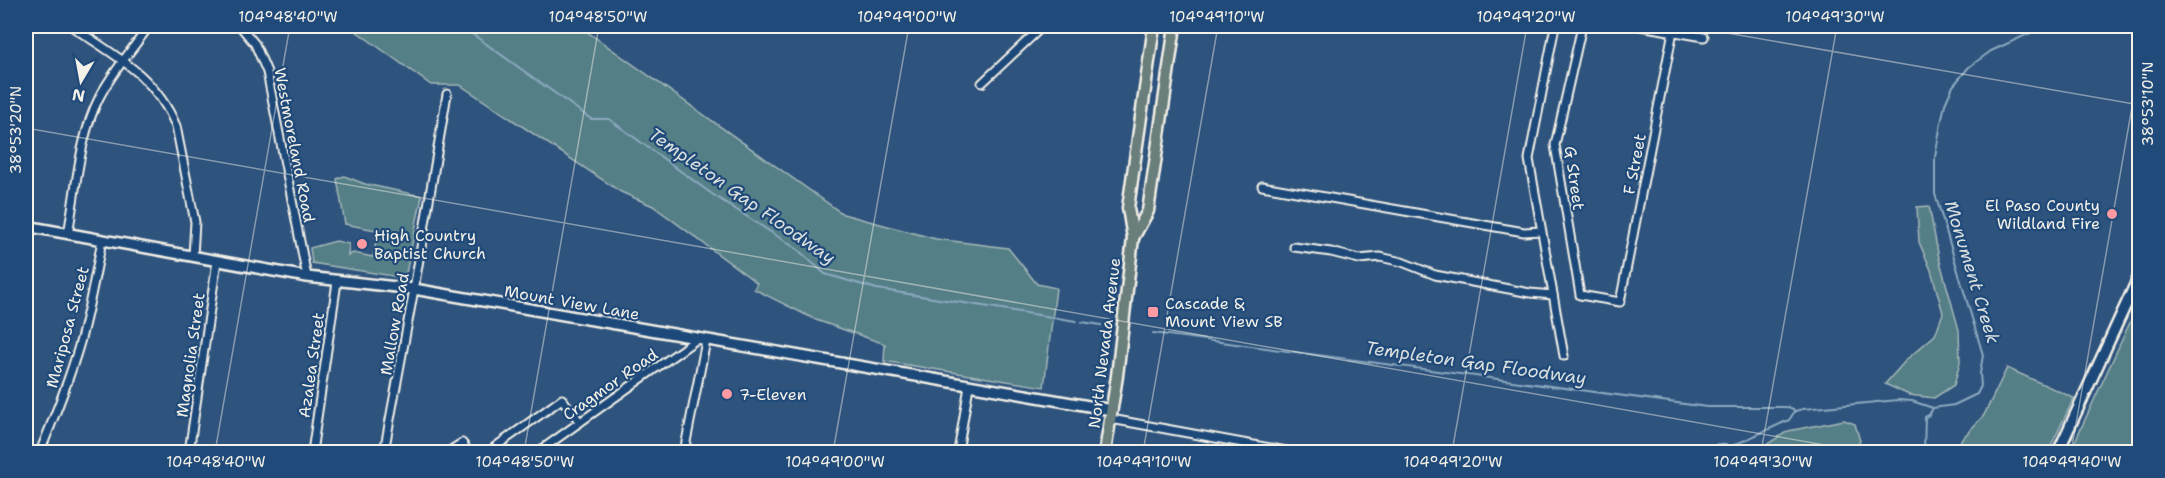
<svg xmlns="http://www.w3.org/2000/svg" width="2165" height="478" font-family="'Shantell Sans',sans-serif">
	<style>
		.green { fill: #547f87; stroke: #a4b8b8; stroke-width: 1.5 }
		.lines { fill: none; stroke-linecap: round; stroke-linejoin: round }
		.stream { stroke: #8daac0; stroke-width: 2 }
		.street-casing { stroke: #f4f1e8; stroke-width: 11 }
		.secondary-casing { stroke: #f4f1e8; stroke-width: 14 }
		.primary-casing { stroke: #f4f1e8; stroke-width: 15 }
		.street { stroke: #1f4a7a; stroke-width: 7 }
		.secondary { stroke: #1f4a7a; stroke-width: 9 }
		.primary { stroke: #6b7f7c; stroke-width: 10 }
		.ticks { fill: none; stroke: #f4f1e8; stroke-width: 1.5; stroke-opacity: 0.45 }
		.poi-dot { fill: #ff9aa2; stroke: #1f4a7a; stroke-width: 2 }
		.labels { text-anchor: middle; stroke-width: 4.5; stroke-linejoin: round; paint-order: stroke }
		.street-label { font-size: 16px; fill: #f4f1e8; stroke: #1f4a7a }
		.poi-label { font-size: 16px; fill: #f4f1e8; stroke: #1f4a7a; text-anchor: start }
		.water-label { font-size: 18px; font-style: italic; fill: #dadfde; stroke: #1f4a7a }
		.neatline { fill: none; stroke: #f4f1e8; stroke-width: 2 }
		.ticks-label { font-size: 15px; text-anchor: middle; fill: #f4f1e8 }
	</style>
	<rect width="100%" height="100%" fill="#2e537d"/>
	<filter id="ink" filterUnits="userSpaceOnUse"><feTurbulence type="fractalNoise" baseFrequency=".0167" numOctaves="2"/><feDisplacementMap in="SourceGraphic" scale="12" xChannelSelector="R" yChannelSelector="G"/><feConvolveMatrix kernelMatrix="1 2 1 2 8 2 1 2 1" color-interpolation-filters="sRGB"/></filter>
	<g filter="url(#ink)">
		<g class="green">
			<path d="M349 26H579L843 214 936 239 1008 248 1037 284 1056 288 1044 387 884 361 885 344 816 320 754 289 757 283 653 206 621 192 460 85H431Z"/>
			<path d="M344 176 365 184 422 196 405 278 312 263 310 248 336 241 349 244 348 256 353 253 373 257 377 237H375L376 230 345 224 337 179Z"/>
			<path d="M1929 206 1939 258 1959 330 1960 363 1954 385 1934 398 1909 395 1885 384 1907 359 1935 335 1943 313 1931 270 1919 242 1917 207Z"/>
			<path d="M2139 303V452H2070Z"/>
			<path d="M2007 368 2074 398 2048 452H1956L1961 440 1984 415Z"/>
			<path d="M1844 420 1855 424 1860 441 1854 452H1755L1788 431Z"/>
		</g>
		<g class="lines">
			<g class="stream">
				<path d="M461 26 591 119H609L712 194 797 249 825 274 877 289 1076 321"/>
				<path d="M1082 322 1101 325"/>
				<path d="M1153 333 1707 407H1786L1795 411"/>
				<path d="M1699 452 1718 444 1732 446 1789 420 1795 411 1803 409 1898 400 1912 401 1933 408 1954 405 1977 394 1981 386 1980 373 1983 355 1935 194V157L1941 123 1945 104 1953 86 1969 67 1991 51 2046 26"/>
				<path d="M1924 452 1925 417 1929 415 1933 408"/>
			</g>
			<g class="street-casing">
				<g id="street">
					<path d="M71 26C114 55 155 75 176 126L195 222 193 256"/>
					<path d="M240 26 255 44 267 72 307 277"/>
					<path d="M1555 26 1529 159 1564 356"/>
					<path d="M1582 26 1555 145 1580 295 1620 302 1673 31"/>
					<path d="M1640 26 1704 37"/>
					<path d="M982 83 1043 26"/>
					<path d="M1262 186 1524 232 1541 231"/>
					<path d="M68 234C76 191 79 137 99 98 112 72 133 49 149 26"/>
					<path d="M1294 247 1331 252 1359 259 1380 257 1402 262 1435 275 1530 293 1553 295"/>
					<path d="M1111 419 1292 452"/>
					<path d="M40 452C55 415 70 378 81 339 89 307 96 273 102 240"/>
					<path d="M189 452 217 261"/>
					<path d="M312 452 337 282"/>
					<path d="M384 452 414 289 447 94"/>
					<path d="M448 452 462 443 469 452"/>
					<path d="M488 452 562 399 580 422"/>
					<path d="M538 452 697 339"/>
					<path d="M684 452 706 341"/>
					<path d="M958 452 969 386"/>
				</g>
			</g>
			<g class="secondary-casing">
				<g id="secondary">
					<path d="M26 226 307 277 414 289 1112 410"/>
					<path d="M2058 452 2140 274"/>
				</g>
			</g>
			<g class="primary-casing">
				<g id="primary">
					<path d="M1133 238 1148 211 1175 26"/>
					<path d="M1105 452 1117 376 1133 238 1128 208 1154 26"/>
				</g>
			</g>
			<use href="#street" class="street"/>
			<use href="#secondary" class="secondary"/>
			<use href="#primary" class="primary"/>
		</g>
	</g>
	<path class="ticks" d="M1687 26 2140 105M26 128 1864 452M215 452 290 26M524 452 599 26M833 452 909 26M1143 452 1218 26M1452 452 1527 26M1761 452 1837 26M2071 452 2140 62"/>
	<g class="poi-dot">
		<circle cx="2112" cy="214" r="6"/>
		<circle cx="362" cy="244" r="6"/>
		<rect x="1147" y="306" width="12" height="12" rx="3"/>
		<circle cx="727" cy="394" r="6"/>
	</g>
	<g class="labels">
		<g class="street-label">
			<text transform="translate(295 145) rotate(79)" y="6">Westmoreland Road</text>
			<text transform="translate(1634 164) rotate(-79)" y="6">F Street</text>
			<text transform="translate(1575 178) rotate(82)" y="6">G Street</text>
			<text transform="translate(572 302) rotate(10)" y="6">Mount View Lane</text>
			<text transform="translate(394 324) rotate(-80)" y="6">Mallow Road</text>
			<text transform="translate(67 327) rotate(-75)" y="6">Mariposa Street</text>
			<text transform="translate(1104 343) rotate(-83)" y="6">North Nevada Avenue</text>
			<text transform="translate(190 355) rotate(-82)" y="6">Magnolia Street</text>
			<text transform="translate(311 365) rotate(-82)" y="6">Azalea Street</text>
			<text transform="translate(610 384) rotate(-35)" y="6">Cragmor Road</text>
		</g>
		<g class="poi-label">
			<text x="2100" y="211" text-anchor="end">El Paso County<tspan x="2100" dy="18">Wildland Fire</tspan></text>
			<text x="374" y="241">High Country<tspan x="374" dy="18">Baptist Church</tspan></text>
			<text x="1165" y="309">Cascade &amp;<tspan x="1165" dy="18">Mount View SB</tspan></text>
			<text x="739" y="400">7-Eleven</text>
		</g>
		<g class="water-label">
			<text transform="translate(742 196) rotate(35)" y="6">Templeton Gap Floodway</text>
			<text transform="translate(1972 272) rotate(73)" y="6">Monument Creek</text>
			<text transform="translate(1476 363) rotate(8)" y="6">Templeton Gap Floodway</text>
		</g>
	</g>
	<rect width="2165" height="478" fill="none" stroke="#1f4a7a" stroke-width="66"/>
	<g transform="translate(81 81) rotate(190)" stroke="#1f4a7a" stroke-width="4.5" paint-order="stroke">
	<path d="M0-4.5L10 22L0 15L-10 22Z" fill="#f4f1e8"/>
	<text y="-9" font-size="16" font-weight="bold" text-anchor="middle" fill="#f4f1e8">N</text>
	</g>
	<rect x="33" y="33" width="2099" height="412" class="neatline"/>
	<g class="ticks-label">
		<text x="288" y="22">104°48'40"W</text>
		<text x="598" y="22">104°48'50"W</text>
		<text x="907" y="22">104°49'00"W</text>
		<text x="1217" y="22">104°49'10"W</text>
		<text x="1526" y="22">104°49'20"W</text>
		<text x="1835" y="22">104°49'30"W</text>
		<text transform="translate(2148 104) rotate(-90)" y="5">38°53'10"N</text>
		<text transform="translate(16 130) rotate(-90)" y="5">38°53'20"N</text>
		<text x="216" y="467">104°48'40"W</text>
		<text x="525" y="467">104°48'50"W</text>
		<text x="835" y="467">104°49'00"W</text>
		<text x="1144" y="467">104°49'10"W</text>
		<text x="1453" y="467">104°49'20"W</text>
		<text x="1763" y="467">104°49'30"W</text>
		<text x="2072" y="467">104°49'40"W</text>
	</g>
</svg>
